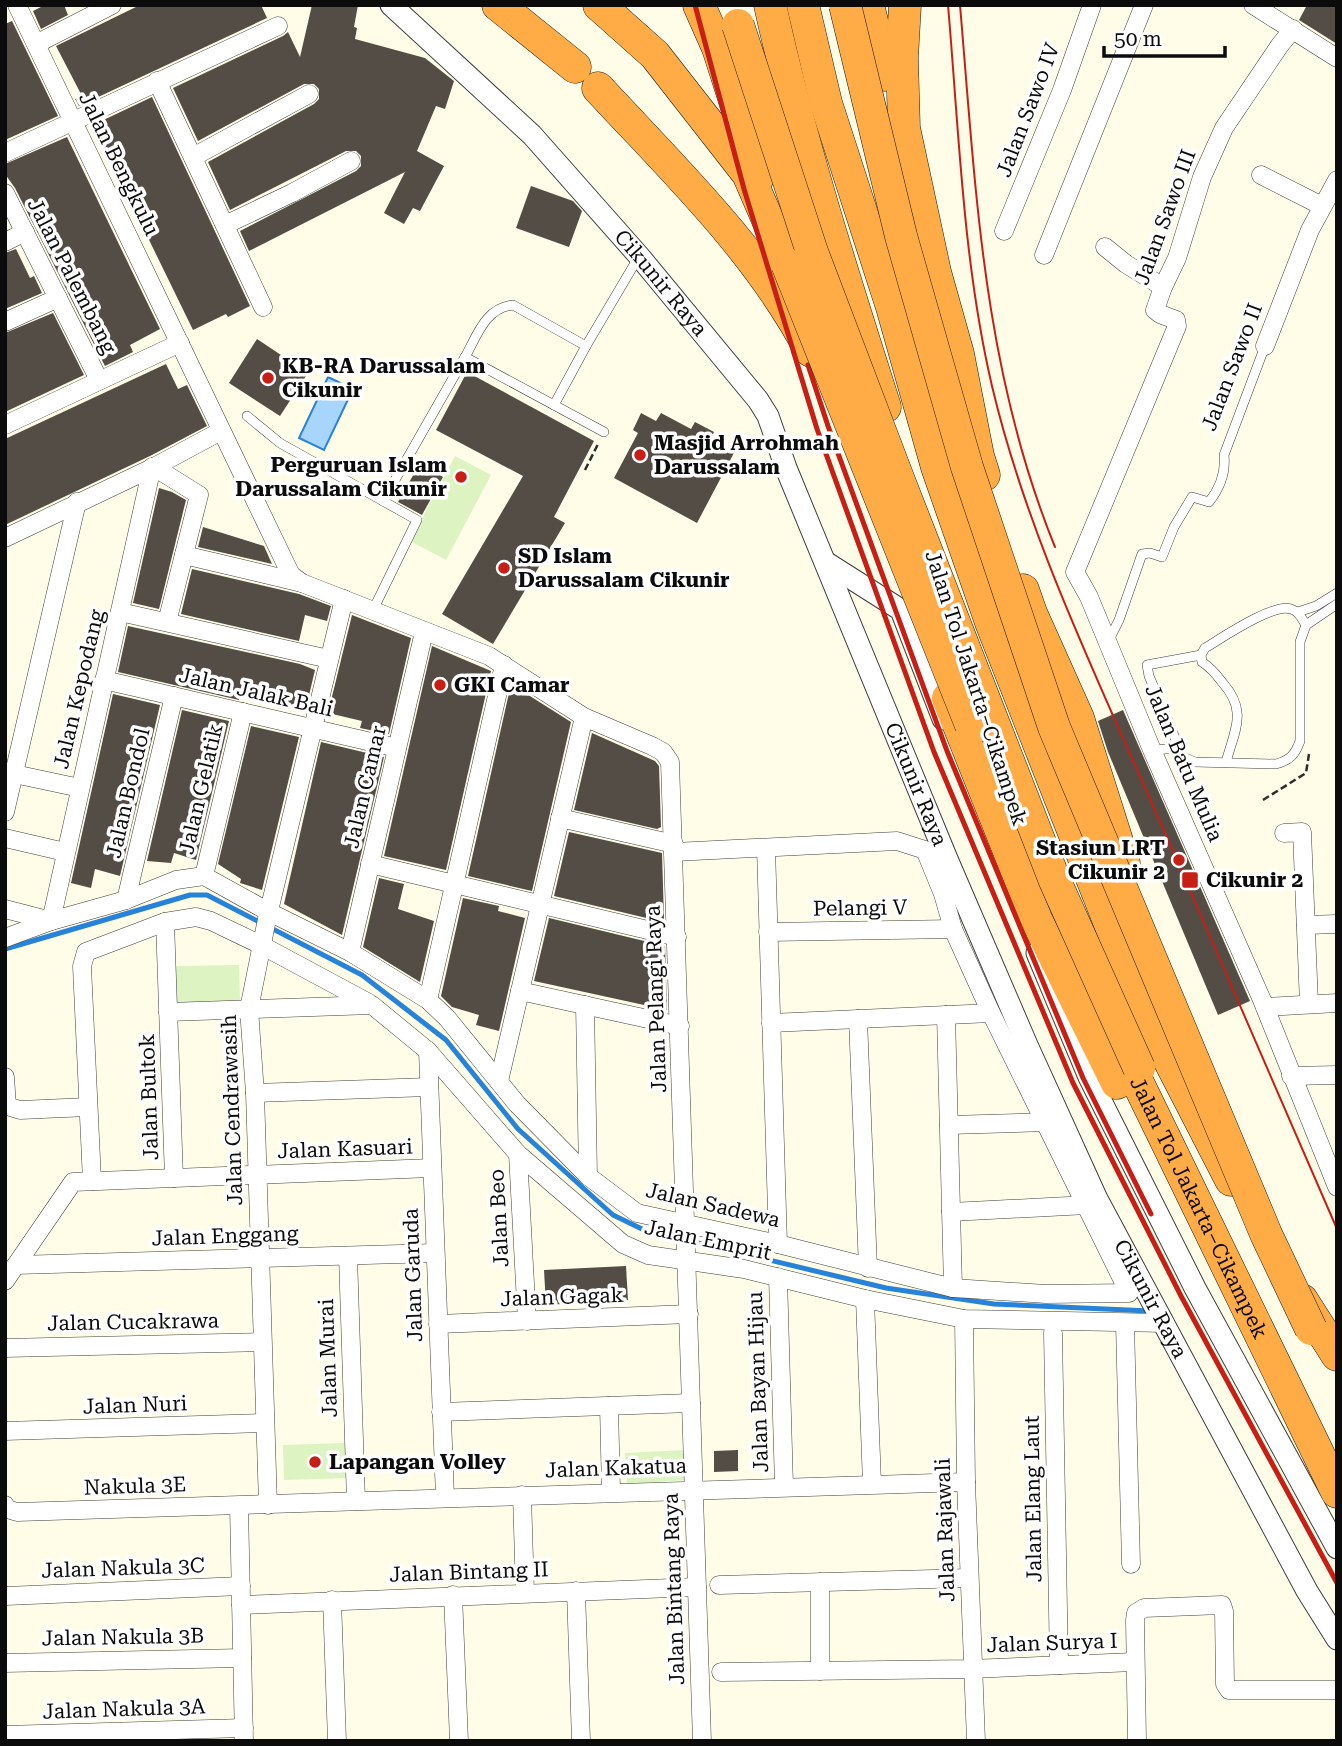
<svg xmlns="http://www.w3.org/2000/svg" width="1342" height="1746" font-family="'Roboto Serif',serif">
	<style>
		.pitch { fill: #ddf3c1 }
		.water { fill: #a7d5fc; stroke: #2783da; stroke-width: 2 }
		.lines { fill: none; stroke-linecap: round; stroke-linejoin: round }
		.stream { stroke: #2783da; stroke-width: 5 }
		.building { fill: #544d46 }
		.service-casing { stroke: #3e3e3e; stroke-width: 10 }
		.minor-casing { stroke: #3e3e3e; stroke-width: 19 }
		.tertiary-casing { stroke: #3e3e3e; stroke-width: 23 }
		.motorway-casing { stroke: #1c1c1c; stroke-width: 33 }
		.path { stroke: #2d2d2d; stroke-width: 2.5; stroke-dasharray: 7 3.5; stroke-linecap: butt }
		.service { stroke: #fff; stroke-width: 9 }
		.minor { stroke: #fff; stroke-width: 18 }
		.tertiary { stroke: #fff; stroke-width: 21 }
		.motorway { stroke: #ffab46; stroke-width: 32 }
		.tram { stroke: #c71e16; stroke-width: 2 }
		.rail { stroke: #c71e16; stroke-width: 5 }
		.motorway-bridge-casing { stroke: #1c1c1c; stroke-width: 33; stroke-linecap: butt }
		.motorway-bridge { stroke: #ffab46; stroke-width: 32 }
		.poi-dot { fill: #c71e16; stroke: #fff; stroke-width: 2.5 }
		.labels { text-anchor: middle; stroke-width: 7; stroke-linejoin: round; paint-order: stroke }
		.street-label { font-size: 21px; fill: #0b0b0b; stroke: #fff }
		.poi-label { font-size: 21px; font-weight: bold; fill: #0b0b0b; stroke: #fff; text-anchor: start }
	</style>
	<rect width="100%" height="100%" fill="#fffde8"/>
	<g class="pitch">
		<path d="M455 456 491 475 446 560 410 541Z"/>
		<path d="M239 965 240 1001 175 1003 174 966Z"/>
		<path d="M346 1443 347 1478 284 1480 283 1445Z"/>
		<path d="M685 1450 686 1480 627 1484 625 1453Z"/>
	</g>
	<path class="water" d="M328 377 353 389 324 450 299 438Z"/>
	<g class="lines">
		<path class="stream" d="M5 949 190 895H207L362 975 446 1040 518 1129 613 1215 644 1230 886 1288 994 1304 1150 1311"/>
	</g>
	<g class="building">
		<path d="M45 5H64L68 15 41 29 33 11Z"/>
		<path d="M140 5H261L267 18 79 106 75 99 82 96 56 46Z"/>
		<path d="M312 5H358L354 27 357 28 355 39 425 58 454 81 445 109 436 106 417 151 444 166 420 211 413 208 404 224 384 213 405 172 249 251 240 231 356 171 361 166V156L356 151H346L230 210 208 162 314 104 319 99V89L314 84H304L198 141 173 88 283 36 288 32 300 57Z"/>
		<path d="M1307 5H1337V44L1299 20Z"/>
		<path d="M12 21 58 116 5 140V24Z"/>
		<path d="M152 97 250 306 228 317 226 314 193 330 93 125Z"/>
		<path d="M67 137 160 329 130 345 133 352 105 366 15 188 5 174V164Z"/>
		<path d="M531 186 573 201 582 211 569 247 516 228Z"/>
		<path d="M16 249 30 278 34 276 42 293 5 309V253Z"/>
		<path d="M53 313 84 375 5 412V333Z"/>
		<path d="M257 339 308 373 280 416 229 383Z"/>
		<path d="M166 364 178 389 187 385 207 426 150 456 5 525V439Z"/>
		<path d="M467 372 594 441 554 517 565 523 493 644 442 614 523 476 436 430Z"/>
		<path d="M641 413 656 421 661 413 691 429 695 422 714 432 711 438 735 451 697 523 614 478 638 433 633 430Z"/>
		<path d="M420 463 443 477 422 515 398 502Z"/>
		<path d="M159 488 172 492 186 500 159 609 133 603Z"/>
		<path d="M203 527 264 546 272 564 198 547Z"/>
		<path d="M192 569 299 594 331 606 327 621 305 615 299 641 181 614Z"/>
		<path d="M352 615 411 638 389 734 360 728 362 721 328 713Z"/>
		<path d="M128 626 300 664 315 670 306 708 241 693 239 700 118 672Z"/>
		<path d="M432 646 491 671 446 870 384 856Z"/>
		<path d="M511 684 571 722 532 891 468 876Z"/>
		<path d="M113 694 160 705 120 876 95 869 91 888 71 883Z"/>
		<path d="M182 710 229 721 196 860 174 853 171 863 147 861Z"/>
		<path d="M1123 710 1250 1001 1218 1015 1108 752 1098 721Z"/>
		<path d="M251 726 299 737 262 890 240 883 241 879 218 864Z"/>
		<path d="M592 733 655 761 659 766 661 827 657 829 574 810Z"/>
		<path d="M321 742 384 757 342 935 284 904Z"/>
		<path d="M569 832 662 853 664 919 659 921 554 896Z"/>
		<path d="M379 878 404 884 398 909 434 921 420 982 363 947Z"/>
		<path d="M463 898 499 906 498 911 525 918 499 1031 476 1025 479 1015 452 1007 441 996Z"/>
		<path d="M549 918 665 946 667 1010 534 981Z"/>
		<path d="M626 1266 628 1300 546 1305 544 1270Z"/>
		<path d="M738 1450V1471L714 1472V1451Z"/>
	</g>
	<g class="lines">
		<g class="service-casing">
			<g id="service">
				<path d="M465 357C477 336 485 308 513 305L586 346"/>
				<path d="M554 405 586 346 638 258"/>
				<path d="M247 416 280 443 383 501 465 357 604 432"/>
				<path d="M373 610 417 520 383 501"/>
				<path d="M1298 612 1316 606 1337 593"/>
				<path d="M1306 625 1337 604"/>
				<path d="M1108 642 1119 620 1142 554 1150 553 1162 557 1174 527 1192 497 1209 502C1220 488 1226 473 1224 455L1265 346"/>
				<path d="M1201 655 1147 665 1149 676 1183 757 1195 762 1276 764C1290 760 1295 755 1300 741V642L1306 625C1302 619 1299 611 1291 609 1273 603 1222 638 1205 648L1201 655 1202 662C1210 667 1216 674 1222 682 1248 711 1235 729 1226 762"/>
				<path d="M1152 750 1180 748"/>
			</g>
		</g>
		<g class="minor-casing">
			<g id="minor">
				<path d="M17 5 291 575 302 583 489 656 584 717 652 746 663 752 670 762 702 1741"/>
				<path d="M1253 5 1337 58"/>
				<path d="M1293 29 1280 45 1224 128 1202 177 1177 258 1163 287 1155 310 1160 314 1176 320 1177 326 1075 572 1089 597 1152 750 1262 1000 1337 1187"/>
				<path d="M36 44 112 5"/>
				<path d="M157 81 263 307"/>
				<path d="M5 153 278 26"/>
				<path d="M193 157 309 94"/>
				<path d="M1261 175 1322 206"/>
				<path d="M5 193 99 380"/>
				<path d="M225 225 292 193 351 161"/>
				<path d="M1004 231 1062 90 1092 5"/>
				<path d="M5 242 25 232"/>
				<path d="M1105 247 1126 264 1163 287"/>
				<path d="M1044 255 1144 5"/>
				<path d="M5 322 58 298"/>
				<path d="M1265 346 1310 230 1337 180"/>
				<path d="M5 425 180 343"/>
				<path d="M154 467 199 495 167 622"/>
				<path d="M5 538 154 467 221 431"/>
				<path d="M184 555 302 583"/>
				<path d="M120 612 329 659"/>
				<path d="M104 680 397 748"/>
				<path d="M5 772 80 788"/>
				<path d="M5 812 77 502"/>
				<path d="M560 818 674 844"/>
				<path d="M1284 833 1302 832 1309 1004"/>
				<path d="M5 838 65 852"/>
				<path d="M766 848 778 1244"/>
				<path d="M370 864 677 937"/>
				<path d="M204 876 243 712"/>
				<path d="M126 900 174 696"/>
				<path d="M5 909 51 921 152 467"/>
				<path d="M165 922 174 1178"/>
				<path d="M1306 925 1337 924"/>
				<path d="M768 932 953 929"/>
				<path d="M5 938 51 921 126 900 176 880 204 876 269 912 350 952 428 1000 447 1018 517 1104 588 1176 637 1213 778 1244 953 1288 1046 1294 1129 1293 991 1013 953 929 943 894 925 850 897 841 674 852"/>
				<path d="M350 952 424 632"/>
				<path d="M520 991 680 1026"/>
				<path d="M428 1000 504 665"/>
				<path d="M585 1005 588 1176"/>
				<path d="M1265 1007 1337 1003"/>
				<path d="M168 1012 372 1005 428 1051 518 1154 623 1244 648 1255 744 1269 865 1299 964 1319 1165 1323"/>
				<path d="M946 1015 953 1288"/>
				<path d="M858 1019 868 1268"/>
				<path d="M771 1023 991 1013"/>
				<path d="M428 1051 445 1497"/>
				<path d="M1291 1076 1337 1075"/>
				<path d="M5 1077 7 1106 20 1110 88 1107"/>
				<path d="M499 1081 584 717"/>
				<path d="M255 1093 429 1087"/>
				<path d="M949 1125 1047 1122"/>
				<path d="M518 1154 527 1321"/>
				<path d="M92 1181 82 966 86 952 165 922 196 917 211 921 261 945 369 1003"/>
				<path d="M951 1212 1087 1205"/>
				<path d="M348 1256 356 1501"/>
				<path d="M16 1265 435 1253"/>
				<path d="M778 1277 784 1486"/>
				<path d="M5 1281 73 1182 432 1168"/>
				<path d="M865 1299 872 1484"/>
				<path d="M964 1319 966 1482 976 1741"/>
				<path d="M438 1324 689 1314"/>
				<path d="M1125 1324 1131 1564"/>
				<path d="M1053 1333 1059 1665"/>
				<path d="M5 1348 262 1342"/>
				<path d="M609 1406 611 1491"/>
				<path d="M441 1412 691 1403"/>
				<path d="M5 1431 265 1423"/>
				<path d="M522 1495 525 1593"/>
				<path d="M5 1505 7 1509 17 1512C333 1504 650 1490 966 1482"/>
				<path d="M268 1505 255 1093 249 1009 267 919 344 599"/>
				<path d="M239 1506 244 1741"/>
				<path d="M820 1582V1671"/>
				<path d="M719 1585 969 1578"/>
				<path d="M576 1591 581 1741"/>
				<path d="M453 1595 459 1741"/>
				<path d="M6 1596 241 1586"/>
				<path d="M332 1600 337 1741"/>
				<path d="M241 1605 697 1587"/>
				<path d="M5 1663 242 1658"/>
				<path d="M721 1672 971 1669 1134 1662"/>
				<path d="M5 1735 244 1728"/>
				<path d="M1137 1741 1135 1620 1136 1613 1144 1608 1222 1605 1224 1611 1225 1684 1229 1690H1337"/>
			</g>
		</g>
		<g class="tertiary-casing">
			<g id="tertiary">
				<path id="s1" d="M391 5 532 135 639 256 758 400 768 416 786 468 947 859 1027 1045 1097 1199 1307 1591 1337 1639"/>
				<path d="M827 563 901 610 943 719"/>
				<path d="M1037 953 1089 1077 1195 1288 1337 1548"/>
			</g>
		</g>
		<g class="motorway-casing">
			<g id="motorway">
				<path d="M498 5 575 67"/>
				<path d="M599 5 655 55 748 174 787 264"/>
				<path d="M699 5 718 48 759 176"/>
				<path d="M770 5C800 141 843 275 885 407"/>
				<path d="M803 5 826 103 892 307 937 467 992 625 1123 957 1167 1056 1231 1180"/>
				<path d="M868 5 885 75"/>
				<path d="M905 5 902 58 904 128 935 272 958 354 978 456 984 475"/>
				<path d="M598 88C674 170 758 250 811 351"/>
				<path d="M1023 590 1031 613 1078 718 1124 863"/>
				<path d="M948 698 1036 919 1117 1083"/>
				<path id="s2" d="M1120 1046 1337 1492"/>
				<path d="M1302 1300 1337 1355"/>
			</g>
		</g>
		<g class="path">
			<path d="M585 470 598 444"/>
			<path d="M1195 796 1203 816"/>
			<path d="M1263 800 1306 773 1309 754"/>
		</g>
		<use href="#service" class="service"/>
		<use href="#minor" class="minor"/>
		<use href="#tertiary" class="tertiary"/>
		<use href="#motorway" class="motorway"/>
		<g class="tram">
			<path d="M948 5C959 132 963 262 992 386 1024 522 1086 654 1142 781 1208 930 1272 1080 1337 1229"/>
			<path d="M960 5C976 192 983 370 1055 547"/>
		</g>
		<g class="rail">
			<path d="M695 5 744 189 817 429 934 752 1073 1083 1181 1296 1337 1583"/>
			<path d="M808 365 828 426 947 751 1083 1078 1151 1214"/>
		</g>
		<g class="motorway-bridge-casing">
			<g id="motorway-bridge">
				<path d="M845 5 901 236 967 467 1054 727 1266 1234 1311 1329"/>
				<path d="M738 25 812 252 898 478 1055 881 1139 1068"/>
				<path d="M787 264 971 725"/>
			</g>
		</g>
		<use href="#motorway-bridge" class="motorway-bridge"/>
	</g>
	<g class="poi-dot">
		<circle cx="268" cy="378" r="7"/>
		<circle cx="640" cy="455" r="7"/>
		<circle cx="461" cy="477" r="7"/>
		<circle cx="504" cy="568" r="7"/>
		<circle cx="440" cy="685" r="7"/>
		<circle cx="1179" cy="860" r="7"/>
		<rect x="1181" y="871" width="18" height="18" rx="3.5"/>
		<circle cx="315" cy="1462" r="7"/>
	</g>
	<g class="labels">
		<g class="street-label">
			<text transform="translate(1028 110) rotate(-69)" y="7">Jalan Sawo IV</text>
			<text transform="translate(119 164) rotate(64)" y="7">Jalan Bengkulu</text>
			<text transform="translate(1165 217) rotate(-70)" y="7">Jalan Sawo III</text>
			<text transform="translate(72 276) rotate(63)" y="7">Jalan Palembang</text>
			<text dy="7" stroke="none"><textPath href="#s1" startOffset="388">Cikunir Raya</textPath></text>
			<text transform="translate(1232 367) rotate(-69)" y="7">Jalan Sawo II</text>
			<text transform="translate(976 688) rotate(72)" y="7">Jalan Tol Jakarta–Cikampek</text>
			<text transform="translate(79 689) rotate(-77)" y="7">Jalan Kepodang</text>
			<text transform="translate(256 692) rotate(13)" y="7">Jalan Jalak Bali</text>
			<text transform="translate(1184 763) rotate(67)" y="7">Jalan Batu Mulia</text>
			<text dy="7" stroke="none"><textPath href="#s1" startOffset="956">Cikunir Raya</textPath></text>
			<text transform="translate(365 787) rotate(-77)" y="7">Jalan Camar</text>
			<text transform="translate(201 789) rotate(-77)" y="7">Jalan Gelatik</text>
			<text transform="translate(128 793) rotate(-77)" y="7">Jalan Bondol</text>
			<text transform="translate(860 908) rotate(-1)" y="7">Pelangi V</text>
			<text transform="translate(656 999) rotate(-92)" y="7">Jalan Pelangi Raya</text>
			<text transform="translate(149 1097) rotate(-92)" y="7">Jalan Bultok</text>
			<text transform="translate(232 1110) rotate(-92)" y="7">Jalan Cendrawasih</text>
			<text transform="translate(345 1149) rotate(-2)" y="7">Jalan Kasuari</text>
			<text transform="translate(713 1205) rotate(13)" y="7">Jalan Sadewa</text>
			<text dy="7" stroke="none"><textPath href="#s2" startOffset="180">Jalan Tol Jakarta–Cikampek</textPath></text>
			<text transform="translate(499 1218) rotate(-93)" y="7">Jalan Beo</text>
			<text transform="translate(225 1236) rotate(-2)" y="7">Jalan Enggang</text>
			<text transform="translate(708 1240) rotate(12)" y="7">Jalan Emprit</text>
			<text transform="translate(413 1275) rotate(-92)" y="7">Jalan Garuda</text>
			<text transform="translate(562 1297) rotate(-2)" y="7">Jalan Gagak</text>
			<text dy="7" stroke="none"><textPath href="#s1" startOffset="1522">Cikunir Raya</textPath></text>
			<text transform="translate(133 1322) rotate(-1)" y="7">Jalan Cucakrawa</text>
			<text transform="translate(328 1358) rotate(-92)" y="7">Jalan Murai</text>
			<text transform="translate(758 1382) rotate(-92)" y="7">Jalan Bayan Hijau</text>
			<text transform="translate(135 1405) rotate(-2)" y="7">Jalan Nuri</text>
			<text transform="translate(616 1468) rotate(-2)" y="7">Jalan Kakatua</text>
			<text transform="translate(135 1486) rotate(-2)" y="7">Nakula 3E</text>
			<text transform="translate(1033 1499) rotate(-91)" y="7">Jalan Elang Laut</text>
			<text transform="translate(945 1530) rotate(-92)" y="7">Jalan Rajawali</text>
			<text transform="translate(123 1568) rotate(-2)" y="7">Jalan Nakula 3C</text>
			<text transform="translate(469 1572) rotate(-2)" y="7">Jalan Bintang II</text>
			<text transform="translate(674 1589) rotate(-92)" y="7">Jalan Bintang Raya</text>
			<text transform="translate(123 1637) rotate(-1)" y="7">Jalan Nakula 3B</text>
			<text transform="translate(1052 1643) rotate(-2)" y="7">Jalan Surya I</text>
			<text transform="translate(124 1709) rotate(-2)" y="7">Jalan Nakula 3A</text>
		</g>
		<g class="poi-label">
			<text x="282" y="373">KB-RA Darussalam<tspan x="282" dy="24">Cikunir</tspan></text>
			<text x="654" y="450">Masjid Arrohmah<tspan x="654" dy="24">Darussalam</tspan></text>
			<text x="447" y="472" text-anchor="end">Perguruan Islam<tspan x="447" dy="24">Darussalam Cikunir</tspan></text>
			<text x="518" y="563">SD Islam<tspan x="518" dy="24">Darussalam Cikunir</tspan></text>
			<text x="454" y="692">GKI Camar</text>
			<text x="1165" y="855" text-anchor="end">Stasiun LRT<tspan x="1165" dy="24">Cikunir 2</tspan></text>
			<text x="1206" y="887">Cikunir 2</text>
			<text x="329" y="1469">Lapangan Volley</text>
		</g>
	</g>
	<rect width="1342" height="1746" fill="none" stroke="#0b0b0b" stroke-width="14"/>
	<path d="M1104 46v10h121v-10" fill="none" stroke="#0b0b0b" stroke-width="3.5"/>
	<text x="1114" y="46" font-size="21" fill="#0b0b0b" stroke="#ffffff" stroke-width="5" paint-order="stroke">50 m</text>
</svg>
